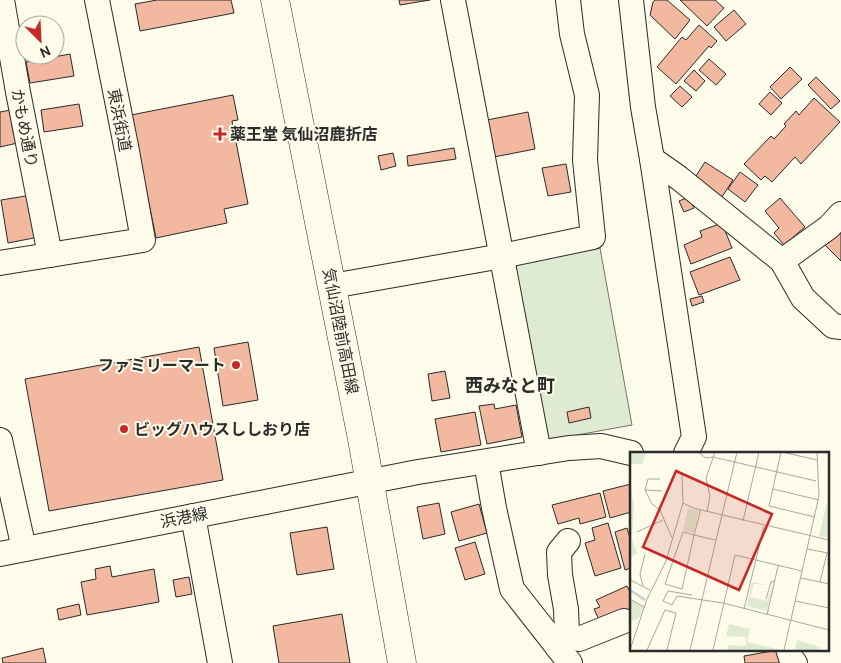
<svg xmlns="http://www.w3.org/2000/svg" width="841" height="663" font-family="Cabin,'Noto Sans JP',sans-serif">
	<style>
		.green { fill: #deebd1; stroke: #74746e }
		.building { fill: #f2b8a0; stroke: #2b2b2b }
		.lines { fill: none; stroke-linecap: round; stroke-linejoin: round }
		.minor-casing { stroke: #2b2b2b; stroke-width: 26 }
		.major-casing { stroke: #2b2b2b; stroke-width: 29 }
		.minor { stroke: #fdfbea; stroke-width: 24 }
		.major { stroke: #fdfbea; stroke-width: 28 }
		.poi-dot { fill: #c62828; stroke: #fdfbea; stroke-width: 2 }
		.labels { text-anchor: middle; stroke-width: 4; stroke-linejoin: round; paint-order: stroke }
		.street-label { font-size: 16px; fill: #2b2b2b; stroke: #fdfbea }
		.poi-label { font-size: 16px; font-weight: bold; fill: #2b2b2b; stroke: #fdfbea; text-anchor: start }
		.neighbourhood-label { font-size: 18px; font-weight: bold; fill: #2b2b2b; stroke: #fdfbea }
		.inset-river { fill: none; stroke: #c7d0d0; stroke-width: 2.5 }
		.inset-road { fill: none; stroke: #a9a89e; stroke-width: 1 }
		.view { fill: #c62828; fill-opacity: 0.15; stroke: #c62828; stroke-width: 2.5 }
		.inset-edge { fill: none; stroke: #2b2b2b; stroke-width: 2.5 }
	</style>
	<rect width="100%" height="100%" fill="#fdfbea"/>
	<path class="green" d="M600 248 632 425 544 441 512 264Z"/>
	<g class="building">
		<path d="M157 0H231L234 13 140 31 135 4Z"/>
		<path d="M399 0H430L400 5Z"/>
		<path d="M655 0H667L690 20 675 39 650 15 653 2Z"/>
		<path d="M680 0H715L724 8 707 26Z"/>
		<path d="M734 10 746 24 726 41 714 27Z"/>
		<path d="M699 25 717 41 711 48 709 46 676 84 657 67 682 37 686 40Z"/>
		<path d="M70 54 74 76 30 83 26 62Z"/>
		<path d="M709 59 726 74 716 85 699 70Z"/>
		<path d="M790 67 802 79 781 99 770 87Z"/>
		<path d="M694 70 705 81 696 91 684 81Z"/>
		<path d="M816 77 840 101 831 109 808 85Z"/>
		<path d="M680 86 692 97 682 107 670 96Z"/>
		<path d="M770 92 782 103 771 115 759 104Z"/>
		<path d="M233 95 238 120 232 121 248 204 224 209 227 223 156 238 131 115Z"/>
		<path d="M814 98 840 122 801 164 795 157 772 182 765 176 761 180 744 164 771 136 774 139 786 126 784 124 796 111 799 115Z"/>
		<path d="M79 104 83 126 44 132 41 110Z"/>
		<path d="M16 109 19 124 12 126 13 131 20 130 22 142 0 147V112Z"/>
		<path d="M528 112 535 149 494 157 487 120Z"/>
		<path d="M454 148 456 159 408 166 407 156Z"/>
		<path d="M393 153 396 166 381 170 378 156Z"/>
		<path d="M705 162 733 180 722 197 694 179Z"/>
		<path d="M566 164 571 192 548 196 542 168Z"/>
		<path d="M740 172 758 185 745 202 728 189Z"/>
		<path d="M32 195 39 237 8 243 1 200Z"/>
		<path d="M689 197 694 208 684 212 679 201Z"/>
		<path d="M780 198 805 227 784 245 774 233 779 228 765 211Z"/>
		<path d="M722 223 732 248 691 264 684 245 702 237 700 231Z"/>
		<path d="M841 228V261L823 243Z"/>
		<path d="M730 257 740 280 699 295 690 272Z"/>
		<path d="M702 296 704 302 692 306 690 299Z"/>
		<path d="M248 342 258 400 223 406 214 348Z"/>
		<path d="M199 347 223 480 49 511 25 379Z"/>
		<path d="M445 371 450 398 432 401 428 374Z"/>
		<path d="M494 404 495 409 516 405 522 437 487 444 479 406Z"/>
		<path d="M589 407 591 418 569 423 567 412Z"/>
		<path d="M475 412 481 445 441 452 435 419Z"/>
		<path d="M631 484V512L610 518 603 491Z"/>
		<path d="M600 493 606 517 580 524 579 518 558 524 552 505Z"/>
		<path d="M439 503 445 534 423 539 417 507Z"/>
		<path d="M479 504 487 533 459 541 451 512Z"/>
		<path d="M608 523 621 568 595 576 585 543 595 540 592 528Z"/>
		<path d="M327 527 334 569 297 575 290 533Z"/>
		<path d="M627 528 630 538H631V568L625 570 615 532Z"/>
		<path d="M475 542 485 574 465 580 455 548Z"/>
		<path d="M110 566 112 577 154 569 159 602 87 615 81 582 96 579 95 569Z"/>
		<path d="M189 577 192 594 176 597 173 580Z"/>
		<path d="M627 586 631 594V610L601 624 594 609 600 607 596 600Z"/>
		<path d="M79 604 81 615 59 620 57 609Z"/>
		<path d="M342 614 350 663H279L273 626Z"/>
		<path d="M43 648 46 663H3L2 658Z"/>
		<path d="M778 650 780 663H745L744 656Z"/>
	</g>
	<g class="lines">
		<g class="minor-casing">
			<g id="minor">
				<path d="M2 0 18 92 50 255"/>
				<path d="M453 0 539 453"/>
				<path d="M631 0 643 107 652 159 694 437 686 453"/>
				<path d="M652 159 679 178 782 261 803 298 833 326 841 327"/>
				<path d="M782 261 829 227 841 214"/>
				<path d="M0 263 143 240 127 151 97 0"/>
				<path d="M332 286 502 256 593 237 585 160 587 95 572 34 568 0"/>
				<path d="M0 440 24 549"/>
				<path d="M486 462 494 508 512 589 570 663"/>
				<path d="M193 516 220 663"/>
				<path d="M0 554 418 472 569 448 601 446 631 453"/>
				<path d="M567 634 579 639 624 621"/>
				<path d="M558 648 567 634 566 609 560 575 559 552 568 541"/>
				<path d="M788 649 791 658 795 663"/>
			</g>
		</g>
		<g class="major-casing">
			<path id="major" d="M275 0 362 439 402 663"/>
		</g>
		<use href="#minor" class="minor"/>
		<use href="#major" class="major"/>
	</g>
	<g class="poi-dot">
		<path d="M217.5 126.5h5v5h5v5h-5v5h-5v-5h-5v-5h5z"/>
		<circle cx="236" cy="365" r="5"/>
		<circle cx="124" cy="429" r="5"/>
	</g>
	<g class="labels">
		<g class="street-label">
			<text transform="translate(120 120) rotate(79)" y="6">東浜街道</text>
			<text transform="translate(25 128) rotate(79)" y="6">かもめ通り</text>
			<text transform="translate(341 331) rotate(79)" y="6">気仙沼陸前高田線</text>
			<text transform="translate(184 517) rotate(-11)" y="6">浜港線</text>
		</g>
		<g class="poi-label">
			<text x="230" y="140">薬王堂 気仙沼鹿折店</text>
			<text x="226" y="371" text-anchor="end">ファミリーマート</text>
			<text x="134" y="435">ビッグハウスししおり店</text>
		</g>
		<g class="neighbourhood-label">
			<text x="510" y="392">西みなと町</text>
		</g>
	</g>
	<g transform="translate(630 452)">
		<rect width="199" height="199" fill="#fdfbea"/>
		<path d="M0 0H16L12 12H0ZM0 33 4 52 2 87 7 101 0 106ZM197 50 199 53V86L189 84ZM58 57 69 59 64 81 53 79ZM122 130 138 133 124 132 120 145 137 149 143 132 137 159 117 154ZM0 147 14 156 9 166 0 170ZM121 171 117 190 151 198H97L98 193 116 194V185L96 184 99 172 119 177ZM167 188 190 195 189 198H165Z" fill="#deebd1"/>
		<path class="inset-river" d="M0 138 15 148"/>
		<path class="inset-road" d="M68 0 76 6 83 5 186 29M151 0 139 54 185 65M152 0 187 8M47 18 52 22 53 51 63 56 199 88M30 27H18L15 38 22 52 30 58 42 86M143 37 189 48M15 38 32 39M70 58V61L64 83 52 137 35 132 53 80 64 83 85 88M77 60 80 44 76 26 85 0M113 69 129 0M7 80 33 68M177 97 198 101M197 101 190 130 199 132M171 126 190 130M0 128 20 138M13 134 10 122 15 102M47 144 93 151 199 178M47 144 42 153 33 149 38 139 62 143M0 147 14 155M136 147 141 130 145 129M165 149 199 156M114 157 134 74M137 163 148 114M0 198 17 147 36 109 53 51M17 198 35 158 46 161 37 198M60 198 107 0M83 198 105 103 172 119M154 198 189 44 187 0"/>
		<path class="view" d="M46 19 142 62 109 138 13 95Z"/>
		<rect width="199" height="199" class="inset-edge"/>
	</g>
	<g transform="translate(40 40) rotate(156)"><circle r="24" fill="#fdfbea" stroke="#a9a89e"/>
	<path d="M0-4L9 19L0 12L-9 19Z" fill="#c62828"/>
	<text y="-8" font-size="14" font-weight="bold" text-anchor="middle" fill="#2b2b2b">N</text>
	</g>
</svg>
